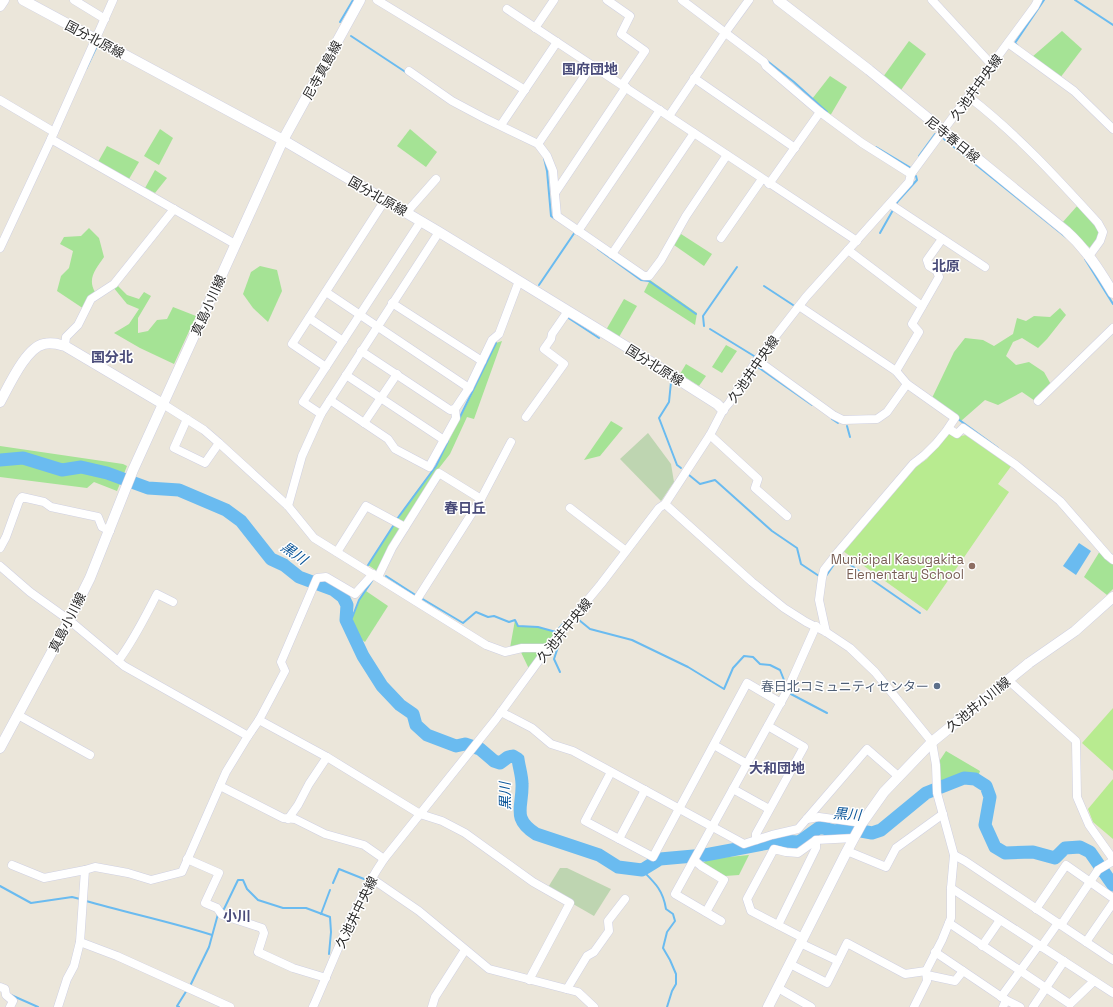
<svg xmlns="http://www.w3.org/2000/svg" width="1113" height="1007" font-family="'Space Grotesk','Noto Sans JP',sans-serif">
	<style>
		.green { fill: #a5e395 }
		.cemetery { fill: #bed5b1 }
		.pitch { fill: #b8eb90 }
		.water { fill: #6abbf0 }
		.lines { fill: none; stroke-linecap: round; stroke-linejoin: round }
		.stream { stroke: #6abbf0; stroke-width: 2 }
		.river { stroke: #6abbf0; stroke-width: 13 }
		.minor-casing { stroke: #cfd0e2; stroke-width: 9 }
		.tertiary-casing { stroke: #cfd0e2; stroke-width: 11 }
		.minor { stroke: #fff; stroke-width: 8 }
		.tertiary { stroke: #fff; stroke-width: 10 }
		.education-dot { fill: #8d6e63; stroke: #fff; stroke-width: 1.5 }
		.service-dot { fill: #5c6f8a; stroke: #fff; stroke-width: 1.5 }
		.labels { text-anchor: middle; stroke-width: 3; stroke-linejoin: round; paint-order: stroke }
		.street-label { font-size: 13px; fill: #282828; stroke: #fff }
		.education-label { font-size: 13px; fill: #785e54; stroke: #fff; text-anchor: end }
		.service-label { font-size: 13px; fill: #4e5e75; stroke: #fff; text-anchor: end }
		.neighbourhood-label { font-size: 14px; font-weight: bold; fill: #494b79; stroke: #fff }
		.water-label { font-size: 14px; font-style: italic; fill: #0b5699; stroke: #fff }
	</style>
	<rect width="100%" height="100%" fill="#ebe6da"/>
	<g class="green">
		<path d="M1062 31 1082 49 1060 78 1032 57Z"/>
		<path d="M909 41 926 54 901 90 883 77Z"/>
		<path d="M830 76 847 87 830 116 812 99Z"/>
		<path d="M160 129 173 138 159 165 144 156Z"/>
		<path d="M410 129 437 152 426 167 397 146Z"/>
		<path d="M107 146 139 162 129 179 98 162Z"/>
		<path d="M155 170 167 178 155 193 145 188Z"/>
		<path d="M1078 205 1100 232 1097 241 1090 248 1062 223Z"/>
		<path d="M89 228 99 238 104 257C96 269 87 278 95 292L84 309 57 291 61 276 69 268 73 251 60 244 64 237 81 236Z"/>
		<path d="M681 234 712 254 704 266 674 245Z"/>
		<path d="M260 266 277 270 282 291 268 322 253 308 243 294 251 272Z"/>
		<path d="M650 280 697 313 695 325 644 292Z"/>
		<path d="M118 286 127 295 139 299 144 292 151 296 138 318V333L148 331 157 320 167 319 173 307 196 316 174 364 140 348 114 333 129 324 139 309 127 304 113 287Z"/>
		<path d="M624 299 637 306 619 337 606 330Z"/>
		<path d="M1060 308 1066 315 1047 339 1038 348 1022 338 1013 342 1006 356 1016 365 1029 362 1044 372 1053 388 1038 403 1022 392 998 405 985 400 961 421 932 398 954 352 965 338 983 340 994 346 1013 334 1017 318 1026 321 1034 316 1050 317Z"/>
		<path d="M502 341 474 419 467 417 450 454 436 472 377 571 368 565 413 496 436 466 471 396 496 343Z"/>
		<path d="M726 345 737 351 722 373 712 367Z"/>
		<path d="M686 364 706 376 699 386 680 374Z"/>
		<path d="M611 421 623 428 600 456 584 460Z"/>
		<path d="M0 446 123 464 127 466 117 491 94 482 87 488 0 477Z"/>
		<path d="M1100 551 1113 564V589L1107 595 1084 577Z"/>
		<path d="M366 591 388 606 365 642 357 636 352 618 359 600Z"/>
		<path d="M515 620 518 626 538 627 556 632 529 669 518 646 510 648Z"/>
		<path d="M946 751 980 771 978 777 964 773 939 782 940 760Z"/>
		<path d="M749 855 739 875 725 876 703 863 708 859Z"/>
	</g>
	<g class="cemetery">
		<path d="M648 433 671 464 674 482 661 501 620 459Z"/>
		<path d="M560 868H567L611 889 594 916 547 889Z"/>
	</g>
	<g class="pitch">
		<path d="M948 433 955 437 966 435 1012 465 998 484 1009 492 927 611 843 551 913 469 927 459Z"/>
		<path d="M1113 708V771L1082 743Z"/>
		<path d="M1113 779V839L1093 822 1088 809Z"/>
	</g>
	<path class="water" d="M1079 543 1091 551 1076 575 1063 566Z"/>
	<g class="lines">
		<g class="stream">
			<path d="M1075 0 1113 25"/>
			<path d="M340 22 353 0"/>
			<path d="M351 36 407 73"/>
			<path d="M1018 46 1015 43 1044 0"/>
			<path d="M766 60 794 82 827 112"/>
			<path d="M86 69 96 48"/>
			<path d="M944 139 1067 238"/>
			<path d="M876 147 911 168"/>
			<path d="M919 156 935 134"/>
			<path d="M544 158 547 171 551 216 555 219"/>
			<path d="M895 206 898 201 917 180 916 176"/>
			<path d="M880 233 893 210"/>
			<path d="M598 249 641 280 649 281 696 314"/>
			<path d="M1085 259 1113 304"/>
			<path d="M539 285 575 232"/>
			<path d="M764 286 793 305"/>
			<path d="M567 317 599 338"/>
			<path d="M704 326 703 316 737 267"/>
			<path d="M710 329 754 356"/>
			<path d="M758 367 812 405"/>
			<path d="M671 382 669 402 659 418 677 465 681 468"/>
			<path d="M459 419 496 343"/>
			<path d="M832 419 838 423"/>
			<path d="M958 419 998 448"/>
			<path d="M847 426 850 437"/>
			<path d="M689 475 700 484 715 480 772 531 797 548 801 564 819 576"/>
			<path d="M397 519 436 466 448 441"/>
			<path d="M368 565 395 523"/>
			<path d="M386 576 417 596"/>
			<path d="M826 576 839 557 920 613"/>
			<path d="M421 598 463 623 476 612 488 617 494 616 509 622 515 620 518 626 538 627 556 632 563 624"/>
			<path d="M346 620 352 618 359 600 372 581"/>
			<path d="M579 620 590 629 632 640 688 667 724 689 733 668 744 656 753 657 760 664 770 665 780 670 786 685"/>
			<path d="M559 644 554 659 560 672"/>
			<path d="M789 693 827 713"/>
			<path d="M642 870C655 883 663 890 666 909L673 914 675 921 667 932 663 948 670 960 676 974V984L672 991 667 1007"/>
			<path d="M333 883 339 869 364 879"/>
			<path d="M0 886 31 903 72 897 80 899"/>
			<path d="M86 901C128 913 171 922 212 935"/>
			<path d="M222 910 224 909 238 880H243L247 889 258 900 283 908H306L330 917 331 932 329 954"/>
			<path d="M321 914 330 890"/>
			<path d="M190 986 209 947 218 914"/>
			<path d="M11 995 38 1007"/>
			<path d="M179 1007 177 1006 187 990"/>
		</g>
		<path class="river" d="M0 460 23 458 62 470 81 467 107 473 148 488 179 490 226 510 241 521 271 559 284 565 299 577 334 590 343 597 347 605 346 620 363 656 382 686 400 705 413 714 416 725 427 735 456 746 465 744 480 749 494 761 500 763 508 757 513 756 518 759C519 767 522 776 522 784 523 807 511 818 536 834L599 855 618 867 642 870 660 859 705 855 779 841 799 842 820 827 834 831 850 829 872 833 881 830 926 793 964 778 975 779 986 786 990 797 985 825 995 847 1005 853 1033 852 1055 858 1065 848 1080 847 1090 852 1113 885"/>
		<g class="minor-casing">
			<g id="minor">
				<path d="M74 0 105 19"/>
				<path d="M377 0 525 90"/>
				<path d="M607 0 630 16 621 34 645 51 622 85"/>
				<path d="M682 0 764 62 766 66 820 112 769 184"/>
				<path d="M932 0 992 65"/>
				<path d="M507 9 857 241"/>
				<path d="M535 28 554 0"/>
				<path d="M1008 43 1074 91 1113 129"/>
				<path d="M409 71 452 101 484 118 538 144 547 156 553 171 557 216 644 276H649L661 260 686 216 727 155"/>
				<path d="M694 78 795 148"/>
				<path d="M969 97C1017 134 1057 178 1098 223L1103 232 1100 241 1089 256"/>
				<path d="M0 100 54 132"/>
				<path d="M820 112 862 143 911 174"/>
				<path d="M669 116 725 33 749 0"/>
				<path d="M501 125 557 42"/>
				<path d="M51 139 235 244"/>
				<path d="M538 144 592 65"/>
				<path d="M555 193 626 87"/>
				<path d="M890 204 985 267"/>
				<path d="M406 213 436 179"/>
				<path d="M578 231 660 110"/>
				<path d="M721 238 762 179"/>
				<path d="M0 248 51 139 113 0"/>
				<path d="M848 250 922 306"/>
				<path d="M612 254 694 133"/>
				<path d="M326 292 469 388"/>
				<path d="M392 303 482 361"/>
				<path d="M799 306 896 371 907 384 955 418C944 436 930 452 913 464L838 552 824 570 822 578 819 600 826 632"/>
				<path d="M309 318 343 341"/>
				<path d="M65 346 66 337 78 325 91 299 114 284 174 209"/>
				<path d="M361 351 450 410 455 409"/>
				<path d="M757 360 833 415 843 420 877 419 887 412 907 384"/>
				<path d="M326 367 292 344 385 200"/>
				<path d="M896 371 919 332 912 324 939 277 937 271 929 266 927 260 942 239"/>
				<path d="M346 375 444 440"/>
				<path d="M330 400 388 439 395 449 429 467 456 418 455 409 469 388 492 340 499 334 519 281"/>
				<path d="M1038 401 1113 328"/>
				<path d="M163 404 204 430 219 443 288 506 314 538 486 645 505 652 522 648H548"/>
				<path d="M321 414 303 402 421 221"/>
				<path d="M526 417 564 364 544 349 551 339 552 334 568 311"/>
				<path d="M187 419 174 448 205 463 219 443"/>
				<path d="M364 423 397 374"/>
				<path d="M949 429 957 434 963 428 1016 465 1060 501 1108 556 1113 560"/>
				<path d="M710 435 758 479 755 488 787 516"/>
				<path d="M665 504 752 582 784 608 806 622 826 632 850 648 875 672 932 742 936 765 937 793 954 855 951 888V918L942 940 926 971 927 981 914 1007"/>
				<path d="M288 506 302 456 321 414 439 232"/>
				<path d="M570 508 626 551"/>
				<path d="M0 548 6 537 19 501 22 497 44 502 51 507 98 517 102 527 110 531"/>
				<path d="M337 552 366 506 405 527"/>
				<path d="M0 566 30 592 69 620 124 666 248 736"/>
				<path d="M378 577 392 548 439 473 481 499"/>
				<path d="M416 601 481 499 511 442"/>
				<path d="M118 661C134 640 145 617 157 594L173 602"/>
				<path d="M1008 680 1076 741 1077 797 1089 825 1113 859"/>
				<path d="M501 712 532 728 551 744 573 751 744 844 772 835 798 829 867 749 898 776"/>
				<path d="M18 715 90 755"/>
				<path d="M259 720 327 757 420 814 442 821 465 833 533 882 570 903 529 980"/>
				<path d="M714 745 747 764"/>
				<path d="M611 772 585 821 653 857 747 683 781 703"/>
				<path d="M220 786 283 818 295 819 325 834 364 845 384 859"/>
				<path d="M733 789 769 809"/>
				<path d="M288 819 298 805 309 784 327 757"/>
				<path d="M807 819 819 817 862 823"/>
				<path d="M619 839 645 790"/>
				<path d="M756 840V834L804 747 768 726"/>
				<path d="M847 851 886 867 896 848 943 814"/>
				<path d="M954 855 965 861 1113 960"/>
				<path d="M187 859 219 873 205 903 217 908 222 915 262 928 264 933 258 952 293 968 326 978"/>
				<path d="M694 860 701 866 724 880 706 912"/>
				<path d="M12 865 44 878 85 870"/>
				<path d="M371 878 419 911 489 969 578 992 594 1007"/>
				<path d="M951 888 1113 993"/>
				<path d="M1036 909 1066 865 1113 898"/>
				<path d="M721 921 675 894 786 693 816 626"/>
				<path d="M949 923 1070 1004 1094 981"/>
				<path d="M778 925 816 848V840"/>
				<path d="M1061 925 1098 870 1113 861"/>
				<path d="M803 938 751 911 747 899 774 849 786 852 798 853 816 840 854 838"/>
				<path d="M80 942 117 956 230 1007"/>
				<path d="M1086 942 1113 903"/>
				<path d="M800 943 838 961"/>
				<path d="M982 946 1000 920"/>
				<path d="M1041 947 1058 923"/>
				<path d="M935 952 1006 1000 1003 1007"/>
				<path d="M790 964 827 983 847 943 905 974 926 971"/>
				<path d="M927 975 955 981 963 971"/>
				<path d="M0 987 5 989 6 995 13 1001 10 1007"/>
				<path d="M778 988 811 1007"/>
				<path d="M567 989 587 956 594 952 609 931 608 921 625 899"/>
				<path d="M1001 997 1039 945"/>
				<path d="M1006 1000 1020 1007"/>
				<path d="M58 1007 67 979 74 966 80 942 85 870 95 867 128 873 151 880 182 872 226 772 248 736 259 720 285 671 281 662 317 578 326 577 355 594 373 574"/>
				<path d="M313 1007C335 958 354 903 384 859L496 719 548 648 601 584 659 508 665 504 710 435 723 410 729 403 757 360 806 297 909 182 911 174 1035 6 1038 0"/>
				<path d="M432 1007 435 997 465 950"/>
				<path d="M1033 1007 1064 961"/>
			</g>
		</g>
		<g class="tertiary-casing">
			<g id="tertiary">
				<path d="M23 0 283 140 439 232 635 352 717 404 723 410"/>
				<path d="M778 0 869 70 1066 231C1086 249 1100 271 1113 293"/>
				<path d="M0 6 4 0"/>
				<path d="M0 402C8 388 26 347 44 344 51 342 58 344 65 346L163 404"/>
				<path d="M0 748 69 620 90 578 133 470 283 140 360 0"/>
				<path d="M768 1007 847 851 862 823 884 792 932 742 1029 663 1075 631 1113 597"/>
			</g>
		</g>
		<use href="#minor" class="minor"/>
		<use href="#tertiary" class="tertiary"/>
	</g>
	<circle class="education-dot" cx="972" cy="566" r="4"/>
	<circle class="service-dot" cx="937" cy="686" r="4"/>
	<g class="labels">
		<g class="street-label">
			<text transform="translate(95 39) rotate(28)" y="5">国分北原線</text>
			<text transform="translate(322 70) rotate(-61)" y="5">尼寺真島線</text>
			<text transform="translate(976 87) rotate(-54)" y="5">久池井中央線</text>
			<text transform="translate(953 139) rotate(39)" y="5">尼寺春日線</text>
			<text transform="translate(378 196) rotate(30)" y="5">国分北原線</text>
			<text transform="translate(208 305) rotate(-66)" y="5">真島小川線</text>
			<text transform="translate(655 365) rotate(32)" y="5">国分北原線</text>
			<text transform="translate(753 369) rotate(-55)" y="5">久池井中央線</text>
			<text transform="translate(67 622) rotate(-63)" y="5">真島小川線</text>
			<text transform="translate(564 630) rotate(-51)" y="5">久池井中央線</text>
			<text transform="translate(978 704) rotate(-39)" y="5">久池井小川線</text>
			<text transform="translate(356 912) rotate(-64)" y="5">久池井中央線</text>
		</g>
		<g class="education-label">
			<text x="964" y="564">Municipal Kasugakita<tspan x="964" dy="15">Elementary School</tspan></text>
		</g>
		<g class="service-label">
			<text x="929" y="691">春日北コミュニティセンター</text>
		</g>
		<g class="neighbourhood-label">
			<text x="590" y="74">国府団地</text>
			<text x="946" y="271">北原</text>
			<text x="112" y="362">国分北</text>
			<text x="465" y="513">春日丘</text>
			<text x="777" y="773">大和団地</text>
			<text x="237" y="921">小川</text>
		</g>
		<g class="water-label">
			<text transform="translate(294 553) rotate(35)" y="5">黒川</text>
			<text transform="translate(505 796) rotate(-91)" y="5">黒川</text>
			<text transform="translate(847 814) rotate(4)" y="5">黒川</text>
		</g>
	</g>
</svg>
